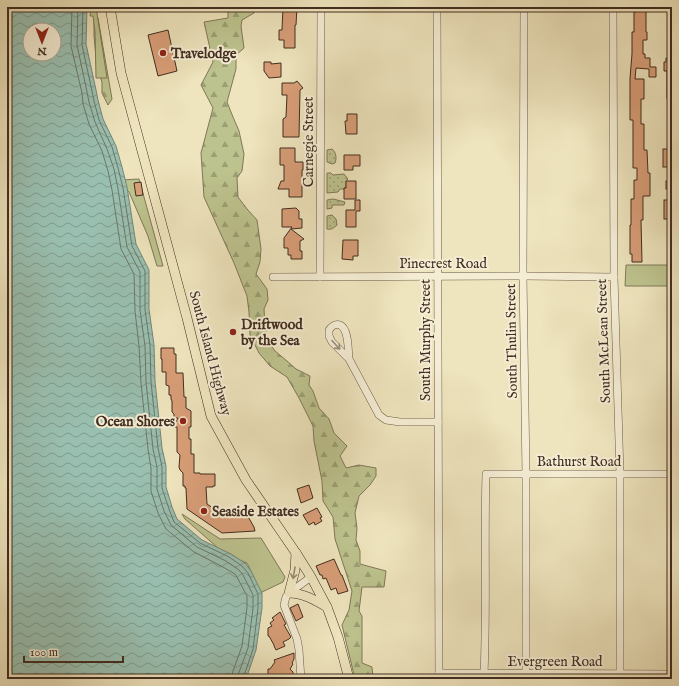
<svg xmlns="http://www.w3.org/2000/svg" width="679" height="686" font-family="'IM FELL English',serif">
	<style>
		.grass { fill: url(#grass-dots); stroke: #807858 }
		.forest { fill: url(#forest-firs); stroke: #807858 }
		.park { fill: #bdc38e; stroke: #807858 }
		.water { fill: url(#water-waves); stroke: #768577; fill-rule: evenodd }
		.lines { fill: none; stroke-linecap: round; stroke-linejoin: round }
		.shore { stroke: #6e7668; stroke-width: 1 }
		.building { fill: #d89e77; stroke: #422d21 }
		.minor-casing { stroke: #6d5b48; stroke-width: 8 }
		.major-casing { stroke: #422d21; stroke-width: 10 }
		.minor { stroke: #f4edd4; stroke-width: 7 }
		.major { stroke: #eee4bd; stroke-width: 9 }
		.oneway { stroke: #9b8d7a }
		.oneway2 { stroke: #98886f }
		.poi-dot { fill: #8f2418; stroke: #f4edd4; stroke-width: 1.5 }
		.labels { text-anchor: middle; stroke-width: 4; stroke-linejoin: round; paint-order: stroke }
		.poi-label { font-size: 14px; font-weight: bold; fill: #422d21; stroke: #f4edd4; text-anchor: start }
		.street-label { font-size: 14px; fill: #422d21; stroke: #f4edd4 }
	</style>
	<defs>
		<pattern id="grass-dots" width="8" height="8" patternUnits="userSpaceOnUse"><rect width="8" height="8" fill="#bdc38e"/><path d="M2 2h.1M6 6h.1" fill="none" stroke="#9b9f74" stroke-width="1.8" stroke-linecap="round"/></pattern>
		<pattern id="forest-firs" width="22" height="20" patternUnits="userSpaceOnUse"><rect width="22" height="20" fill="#bdc38e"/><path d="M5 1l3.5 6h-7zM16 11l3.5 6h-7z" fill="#9b9f74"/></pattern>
		<pattern id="water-waves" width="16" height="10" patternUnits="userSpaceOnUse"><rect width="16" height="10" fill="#99bfb0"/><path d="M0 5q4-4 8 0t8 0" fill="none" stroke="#7e9c8f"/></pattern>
	</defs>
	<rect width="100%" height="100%" fill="#eee4bd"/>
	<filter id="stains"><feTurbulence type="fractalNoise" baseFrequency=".005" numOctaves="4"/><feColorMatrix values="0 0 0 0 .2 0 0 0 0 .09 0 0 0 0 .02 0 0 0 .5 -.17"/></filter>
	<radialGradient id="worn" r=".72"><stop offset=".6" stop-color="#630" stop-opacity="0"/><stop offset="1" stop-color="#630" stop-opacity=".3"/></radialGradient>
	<g class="grass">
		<path d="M332 149C336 152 337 158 335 163L332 164 327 162V150Z"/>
		<path d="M327 173H331L333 175 344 174 348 179 346 181V188H344V189H340L338 192 327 193Z"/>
		<path d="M333 199 345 202 344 205H332V208L327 209V200Z"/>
		<path d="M332 215 336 219 337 225C334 228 331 230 327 229V216Z"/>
	</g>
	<g class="forest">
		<path d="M228 7H252L254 13 242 20 241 26 244 48 236 55V69L227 102 233 117 239 131 244 154 242 171 237 178 238 197 247 209 257 220 261 249 260 262 256 274 267 289 268 300 264 309 265 325 267 340 275 351 287 361 296 369 310 376 309 385 313 391 319 408 329 419 334 433 347 446 340 456 346 468 359 465 376 468V476L370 485 359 496 355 513 357 528 356 540 360 551V564L386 571 384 587H362L359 611 362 616V663L372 667 373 679H355L342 625 349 610 352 591 335 539 333 517 323 501 322 481 314 441 313 426 299 398 287 377 270 366 259 353 250 335 249 312 247 296 234 263 204 197 201 153 213 108 201 85 213 62 204 22 228 18Z"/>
		<path d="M98 18 112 99 108 105 102 93V82L97 67 94 36V21Z"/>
	</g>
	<g class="park">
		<path d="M91 7H96L107 78H96L95 32 93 16H90Z"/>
		<path d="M139 179 163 266H157L148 236 129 192 125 188 121 180Z"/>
		<path d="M626 265H672V286H625Z"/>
		<path d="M182 514 220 539 261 538 285 577 283 582 260 593 250 569 247 563 226 555 185 519Z"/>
	</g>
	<path class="water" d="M7 7H87L86 44 96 90 98 100 103 119 116 146 122 167 127 187 136 244 149 270V309L154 345 155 381 162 448 166 466V487L172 507 177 519 202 540 231 554 245 563 251 571 262 593V608L256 650 246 679H7ZM30 30H54V54H30Z"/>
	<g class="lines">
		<g class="shore">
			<path d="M72 7 71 46 82 93 83 104 89 124 102 151 108 171 112 190 121 249 134 274 135 311 139 346 141 383 148 449 151 468V491L158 513 166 529 194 552 223 567 235 574 238 579 247 596V607L242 646 232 674V679"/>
			<path d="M78 7 77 45 87 92 89 102 95 122 107 149 114 169 118 189 127 247 140 272V310L145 346 146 382 153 449 157 467V489L164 511 171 525 197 547 226 561 239 570 243 575 253 595V608L248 648 238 675V679"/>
			<path d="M83 7 82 45 92 91 94 101 99 120 112 147 118 168 123 188 132 246 145 271V310L150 345 151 382 158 448 162 467V488L169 509 174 522 200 543 229 557 242 566 248 573 258 594V608L253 649 243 679"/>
		</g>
	</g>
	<g class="building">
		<path d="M283 7H297L296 25H295V48H284V40H279V30H282Z"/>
		<path d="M636 8H646V32H647V40H643V54H645V58H650V67H656V77H649V69L636 68 635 79H644V99H641V124H644V150H647L648 173H650V196H643V220H641L642 262H632V254H630V225H631V199H634V180H637V168H633V120H630V78L632 54V32H634V12H636Z"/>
		<path d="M168 30 177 71 158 76 148 35Z"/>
		<path d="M666 58H672V99H667V71H664V62H666Z"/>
		<path d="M264 62H271V64L281 63V77L269 78 264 71Z"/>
		<path d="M297 81 303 88 300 90 299 137H283V119L286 117 287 95H282V83H294Z"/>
		<path d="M347 114H357V134H346L345 121H347Z"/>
		<path d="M280 148H295V162H303V170H302V197H289V189H278L281 181H284V165H280Z"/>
		<rect x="663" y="149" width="9" height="18"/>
		<path d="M344 155H360V166H353V170H344Z"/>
		<path d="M346 181H356V199H344V188H346Z"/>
		<rect x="666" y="181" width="6" height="8"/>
		<path d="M141 182 143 195 136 196 134 183Z"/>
		<path d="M355 200H360V211H356V227H346V210H355Z"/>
		<rect x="664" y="200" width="8" height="19"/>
		<path d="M296 208 299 211V219H302V228L291 229 304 239 300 241V251H302V259H291V255H288V248H284V238L292 227H282V209Z"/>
		<path d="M343 240H358V256H353V260L342 259Z"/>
		<path d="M161 348H174V354H176V373H183L184 397H186V408L191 411V427H189V439H191V454H194V473H200V474H215V486H213V487H206L207 504 226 517H233L246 513 254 527 255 531 222 533 187 509 186 488H185V486H183V473L180 470 179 467 180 455 177 452V427H173L178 418H174V414L172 412V401L171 399V395H169V386L166 385V372H162V359H161Z"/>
		<path d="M309 485 313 498 301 503 297 489Z"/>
		<path d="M317 508 322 517 320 518 322 521 315 525 314 522 309 525 303 515Z"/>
		<path d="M334 559 341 575H342L348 591 338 594 336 588 331 590 326 578 323 579 322 575H320L316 566Z"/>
		<path d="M298 604 303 617 296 621 290 608Z"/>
		<path d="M280 612 286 624 284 625 291 637 289 639 283 642 285 646 276 650 274 646V645L269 636H268V628L272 626 270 623 274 620 272 618Z"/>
		<path d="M294 653V659L292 663 293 664 290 669 293 672V679H274L268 675V669H270L275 662 274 660Z"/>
	</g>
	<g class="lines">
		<g class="minor-casing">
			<g id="minor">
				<path d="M437 7 439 679"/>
				<path d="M524 7 523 276 526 474V679"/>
				<path d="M613 7 614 277 620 474V679"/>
				<path d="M273 277 523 276 614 277"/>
				<path d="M320 277 321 7"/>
				<path d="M349 359C348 350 349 329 340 325 335 323 332 326 329 330V336L332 342 349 359 379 415 386 420 400 422H438"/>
				<path d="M439 673 672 674"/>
				<path d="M484 674C487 607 484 541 486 474H672"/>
				<path d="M301 679 299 650 297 639 284 605 286 597 289 593 311 577"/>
			</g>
		</g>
		<g class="major-casing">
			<g id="major">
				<path d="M110 7 121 73 187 318 211 416 246 480 296 553 311 577 327 607 338 637 349 679"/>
				<path d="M296 553 295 570 289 593C303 593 315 600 327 607"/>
			</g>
		</g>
		<use href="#minor" class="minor"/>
		<use href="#major" class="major"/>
	</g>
	<defs><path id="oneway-shaft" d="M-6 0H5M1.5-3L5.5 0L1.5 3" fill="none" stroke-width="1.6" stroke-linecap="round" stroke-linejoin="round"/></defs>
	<use class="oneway" href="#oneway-shaft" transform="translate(336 345) rotate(48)"/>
	<use class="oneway2" href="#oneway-shaft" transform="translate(294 573) rotate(100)"/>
	<g class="poi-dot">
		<circle cx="163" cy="53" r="4"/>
		<circle cx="233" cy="332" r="4"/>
		<circle cx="183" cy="421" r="4"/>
		<circle cx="204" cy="511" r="4"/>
	</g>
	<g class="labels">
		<g class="poi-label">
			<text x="171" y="58">Travelodge</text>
			<text x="241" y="329">Driftwood<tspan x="241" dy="16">by the Sea</tspan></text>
			<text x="175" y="426" text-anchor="end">Ocean Shores</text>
			<text x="212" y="516">Seaside Estates</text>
		</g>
		<g class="street-label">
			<text transform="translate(308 142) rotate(-90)" y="5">Carnegie Street</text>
			<text x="443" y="268">Pinecrest Road</text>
			<text transform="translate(425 340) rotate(-90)" y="5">South Murphy Street</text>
			<text transform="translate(511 341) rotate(-91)" y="5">South Thulin Street</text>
			<text transform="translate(603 341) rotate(-92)" y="5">South McLean Street</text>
			<text transform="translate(211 353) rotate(75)" y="5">South Island Highway</text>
			<text x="579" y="466">Bathurst Road</text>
			<text x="555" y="666">Evergreen Road</text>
		</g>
	</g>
	<rect width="679" height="686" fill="none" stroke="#eee4bd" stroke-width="24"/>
	<rect x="8" y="8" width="663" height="670" fill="none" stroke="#422d21" stroke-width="2"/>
	<rect x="12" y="12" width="655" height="662" fill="none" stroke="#422d21"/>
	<g transform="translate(42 42) rotate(180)"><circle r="19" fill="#f4edd4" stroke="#ada08c"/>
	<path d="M0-3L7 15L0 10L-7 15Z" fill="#8f2418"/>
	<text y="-6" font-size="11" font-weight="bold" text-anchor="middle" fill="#422d21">N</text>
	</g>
	<path d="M24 656v6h99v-6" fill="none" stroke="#422d21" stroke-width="2"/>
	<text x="30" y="656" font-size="12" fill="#422d21" stroke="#f4edd4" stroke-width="3" paint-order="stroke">100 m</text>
	<rect width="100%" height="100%" filter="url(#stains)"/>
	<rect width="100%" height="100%" fill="url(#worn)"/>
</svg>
